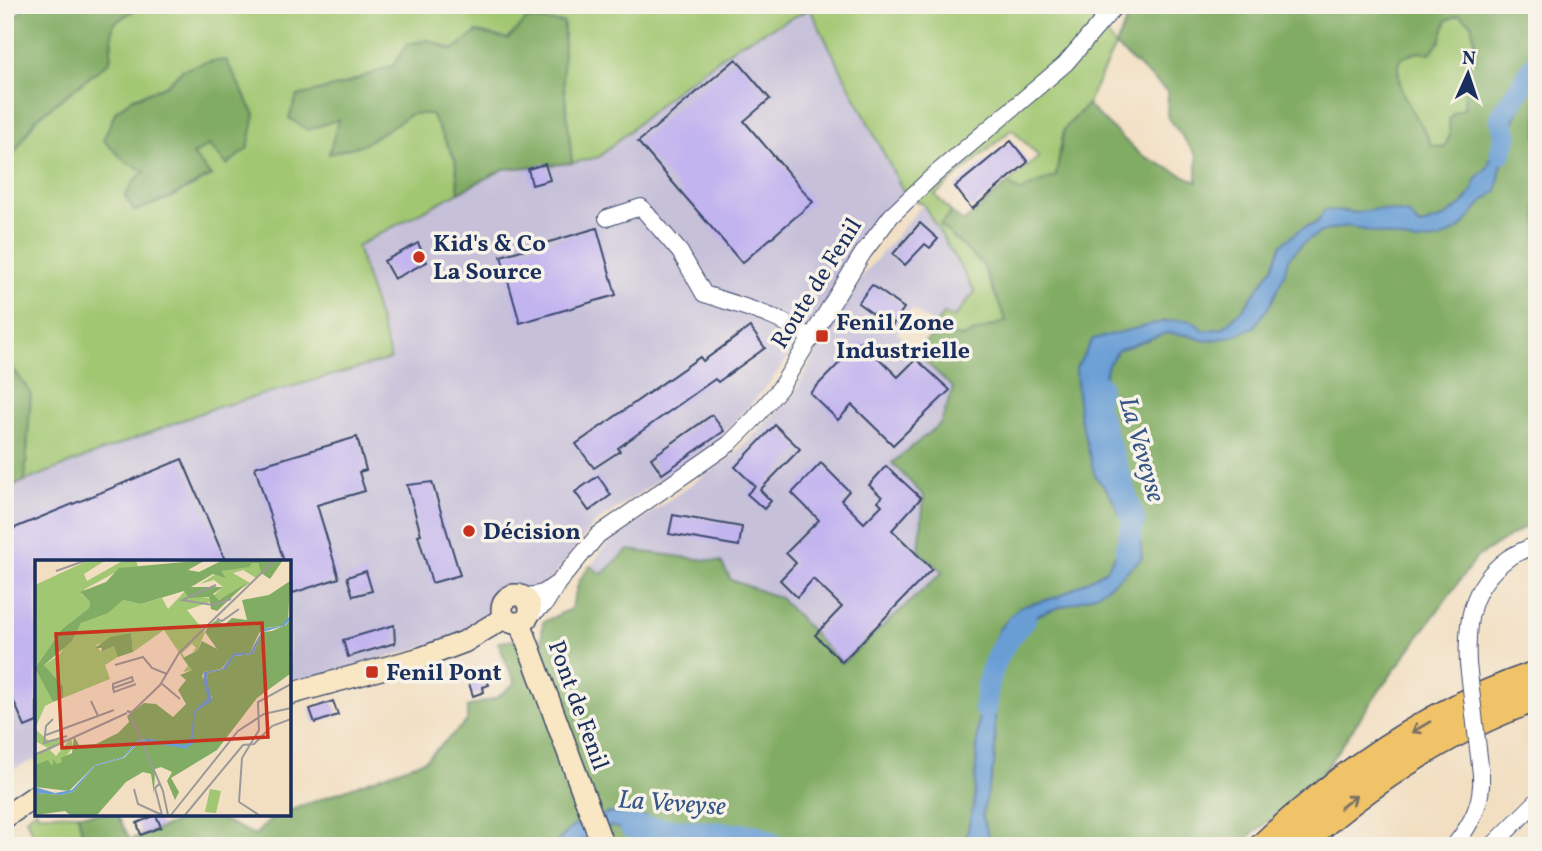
<svg xmlns="http://www.w3.org/2000/svg" width="1542" height="851" font-family="Vollkorn,serif">
	<style>
		.industrial { fill: #c6c0d9 }
		.green { fill: #a2c772; stroke: #5e7b68; stroke-width: 2; fill-rule: evenodd }
		.forest { fill: #81ac64; stroke: #4e6e61; stroke-width: 2; fill-rule: evenodd }
		.water { fill: #699ed5; stroke: #42669a; stroke-width: 2 }
		.lines { fill: none; stroke-linecap: round; stroke-linejoin: round }
		.river { stroke: #699ed5; stroke-width: 23 }
		.building { fill: #c2b4ef }
		.street-casing { stroke: #3b496d; stroke-width: 18 }
		.secondary-casing { stroke: #3b496d; stroke-width: 24 }
		.highway-casing { stroke: #3b496d; stroke-width: 31 }
		.street { stroke: #fff; stroke-width: 16 }
		.secondary { stroke: #f9e7c3; stroke-width: 21 }
		.highway { stroke: #f1c369; stroke-width: 28 }
		.street-bridge-casing { stroke: #3b496d; stroke-width: 18; stroke-linecap: butt }
		.street-bridge { stroke: #fff; stroke-width: 16 }
		.oneway { stroke: #7b7263 }
		.poi-dot { fill: #c8321e; stroke: #f7f3e8; stroke-width: 2.5 }
		.labels { text-anchor: middle; stroke-width: 7; stroke-linejoin: round; paint-order: stroke }
		.poi-label { font-size: 24px; font-weight: bold; fill: #1b2f5e; stroke: #f7f3e8; text-anchor: start }
		.street-label { font-size: 24px; fill: #1b2f5e; stroke: #f7f3e8 }
		.water-label { font-size: 26px; font-style: italic; fill: #365688; stroke: #f7f3e8 }
		.inset-river { fill: none; stroke: #699ed5; stroke-width: 3.5 }
		.inset-road { fill: none; stroke: #9c999a; stroke-width: 2 }
		.view { fill: #c8321e; fill-opacity: 0.15; stroke: #c8321e; stroke-width: 3.5 }
		.inset-edge { fill: none; stroke: #1b2f5e; stroke-width: 3.5 }
	</style>
	<rect width="100%" height="100%" fill="#f7f3e8"/>
	<filter id="ink" filterUnits="userSpaceOnUse"><feTurbulence type="fractalNoise" baseFrequency=".0143" numOctaves="2"/><feDisplacementMap in="SourceGraphic" scale="14" xChannelSelector="R" yChannelSelector="G"/><feConvolveMatrix kernelMatrix="1 2 1 2 8 2 1 2 1" color-interpolation-filters="sRGB"/></filter>
	<filter id="wash" filterUnits="userSpaceOnUse"><feTurbulence type="fractalNoise" baseFrequency=".00686" numOctaves="4" result="noise"/><feDisplacementMap in="SourceGraphic" scale="28" xChannelSelector="R" yChannelSelector="G"/><feGaussianBlur stdDeviation="1.57" result="paint"/><feColorMatrix in="noise" values="0 0 0 0 0 0 0 0 0 0 0 0 0 0 0 0 0 1.4 0 .05"/><feComposite in="paint" operator="in"/></filter>
	<g filter="url(#wash)">
		<rect width="100%" height="100%" fill="#f2dfc2"/>
		<g class="industrial">
			<path d="M811 9 905 195 768 385 719 440 595 523 552 578 454 638 289 685V562H37V759L5 772V489L211 409 390 359 357 246 504 169 572 163 599 157 676 90 739 44Z"/>
			<path d="M923 204 975 292 954 318 944 314 935 325 912 309 897 333 954 388 941 423 892 463 924 496 919 551 944 572 841 663 780 598 731 580 602 575 590 566 608 543 736 453 794 394 845 297Z"/>
		</g>
		<g class="green">
			<path d="M141 5H1088L1115 46 1087 105 1064 129 1056 176 1020 192 1007 184 1039 157 1012 129 935 195 951 212 940 225 983 265 1006 321 962 337 936 333 935 325 944 314 954 318 975 292 923 204 905 195 810 9 739 44 676 90 599 157 572 163 563 76 564 24 508 39 477 32 453 50 429 40 394 65 342 85 298 96 339 119 329 153 364 144 411 114 431 113 455 159 459 192 357 246 391 359 211 409 25 481 31 393 5 358V162L13 155 36 119 110 61 113 24ZM182 70 241 91 255 115 227 164 209 145 193 155 210 177 167 199 135 211 134 181 146 171 116 111 132 99 167 85Z"/>
			<path d="M1459 15 1471 23 1475 41 1464 109 1453 113 1449 120 1450 135 1444 148 1431 145C1420 113 1392 96 1400 58L1419 52 1440 41 1447 20Z"/>
			<path d="M37 809V814H78L85 846H26L35 841 26 818Z"/>
		</g>
		<g class="forest">
			<path d="M26 5H141L113 24 110 61 36 119 13 155 5 162V29Z"/>
			<path d="M1134 5H1537V53L1521 69 1513 98 1487 169 1476 178 1473 190 1463 204 1443 218 1419 226 1408 214 1378 209 1357 213 1338 210 1301 229 1281 245 1273 267 1244 308 1223 328 1204 331 1165 321 1114 336 1093 339 1095 476 1109 492 1126 525 1117 553 1105 571 1058 597 1020 607 987 657 978 723 974 804 964 846H793L764 836 761 841 765 846H576L581 840 612 826 640 834 660 823C632 811 601 809 574 826 567 830 560 839 554 846H85L78 814H117L130 840 197 814H209L255 835 274 816 289 814V811L425 760 467 721V707L496 698 515 683 498 642 514 640 526 659 541 648 543 622 571 609 579 581 590 566 602 574 628 550 721 562 731 580 780 598 842 663 943 572 919 551 924 496 892 463 941 423 953 388 914 351 936 333 962 337 1006 321 983 265 940 225 951 212 963 222 1007 184 1020 191 1056 176 1064 129 1087 105 1141 155 1197 182V156L1167 116 1168 92 1115 46ZM1459 15 1471 23 1475 41 1466 78 1464 109 1453 113 1449 120 1450 135 1444 148 1431 145C1419 113 1392 96 1400 58L1418 52 1430 53 1440 41 1447 20Z"/>
			<path d="M527 19 564 23 563 76 572 163 504 169 459 192 455 159 431 114H411L364 144 329 154 339 119 308 130 289 118 297 96 342 85 394 65 407 44 429 40 453 50 477 32 508 39Z"/>
			<path d="M226 60 255 115 248 148 227 165 209 145 193 155 211 176 167 199 135 211 125 197 134 181 145 171 127 163 103 140 116 111 132 99 167 85 182 70 206 62Z"/>
			<path d="M1537 68V519L1476 558 1372 701 1315 784 1237 846H989C992 834 982 825 983 814 984 797 992 781 994 765 998 736 995 710 986 682 993 669 998 650 1007 638 1028 609 1070 609 1099 592 1115 583 1128 570 1142 558L1124 490 1106 453 1098 422 1102 386 1108 365 1118 350 1166 333 1187 335 1206 341 1254 327 1271 303 1284 275 1288 259 1303 243 1321 232 1347 226 1417 242 1461 228 1482 202 1497 191C1501 157 1517 96 1537 68Z"/>
			<path d="M5 358 31 393 25 481 5 489Z"/>
		</g>
		<g class="water">
			<path d="M1537 53C1537 76 1523 99 1514 121 1506 144 1500 166 1497 191L1482 202 1461 228 1440 239 1417 242 1347 226 1321 232 1303 243 1288 259 1284 275 1271 303 1254 327 1230 337 1206 341 1187 335 1166 333 1118 350 1108 365 1102 386 1098 422 1106 453 1124 490 1140 539 1142 558C1128 570 1115 583 1099 592 1070 609 1028 609 1007 638 998 650 993 669 986 682L995 711V743L994 765 982 816 990 840 989 846H964L974 804 980 697 987 657 999 629 1020 607 1058 597 1105 571 1117 553 1126 525 1109 492 1095 476 1079 414 1076 368 1093 339C1118 335 1170 315 1191 321 1195 322 1201 328 1204 331L1223 328 1244 308 1273 267 1281 245 1301 229 1317 223 1325 210 1357 213 1378 209 1409 214 1419 226 1443 218 1463 204 1473 190 1476 178 1487 168 1513 98 1521 69Z"/>
			<path d="M608 813 640 814 661 823 660 831 640 834 611 826 581 840 576 846H554L573 826Z"/>
		</g>
		<g class="lines">
			<g class="river">
				<path d="M1501 152 1506 136 1501 117 1537 62"/>
				<path d="M1099 386 1095 404 1134 521 1126 550"/>
				<path d="M985 708C987 671 1000 645 1025 618"/>
				<path d="M631 827 757 836 775 846"/>
			</g>
		</g>
		<g id="blocks">
			<g class="building">
				<path d="M736 59 770 99 744 121 813 202 742 263 638 142Z"/>
				<path d="M1011 141 1028 162 972 209 955 187Z"/>
				<path d="M545 164 550 180 532 185 528 169Z"/>
				<path d="M920 223 938 239 930 248 925 244 905 265 893 254Z"/>
				<path d="M597 228 616 295 520 323 501 256Z"/>
				<path d="M418 243 427 262 394 279 384 261Z"/>
				<path d="M872 285 904 308 891 327 858 303Z"/>
				<path d="M750 327 765 348 718 382 715 379 618 448 620 451 594 468 576 444 700 357 703 361Z"/>
				<path d="M861 341 898 377 916 359 950 390 893 445 852 405 838 420 810 393Z"/>
				<path d="M712 415 724 431 662 474 651 458Z"/>
				<path d="M775 425 800 449 760 490 771 501 764 509 747 494 755 486 735 467Z"/>
				<path d="M357 437 366 470 359 472 365 491 317 505 339 578 293 593 289 580V562H284L255 467Z"/>
				<path d="M182 459 226 562H37V722L25 727 5 681V532Z"/>
				<path d="M821 463 849 491 841 500 864 523 882 505 878 501 882 497 869 485 886 466 921 498 892 530 932 569 842 662 815 635 842 607 813 579 797 597 780 580 796 563 786 553 819 520 792 493Z"/>
				<path d="M598 476 611 495 589 511 575 492Z"/>
				<path d="M432 482 460 575 432 583 418 535 421 534 407 485Z"/>
				<path d="M673 515 742 527 739 546 669 534Z"/>
				<path d="M366 571 372 591 353 596 347 577Z"/>
				<path d="M394 625 395 643 348 657 343 640Z"/>
				<path d="M485 674 489 685 483 687 484 692 473 696 468 680Z"/>
				<path d="M333 701 338 715 315 723 310 709Z"/>
				<path d="M156 815 161 827 141 835 137 823Z"/>
			</g>
		</g>
	</g>
	<g filter="url(#ink)">
		<use href="#blocks" fill-opacity="0" stroke="#3b496d" stroke-width="2"/>
		<g class="lines">
			<g class="street-casing">
				<g id="street">
					<path d="M607 218 641 207 680 252 704 294C741 306 781 316 812 339"/>
					<path d="M523 597 543 593 556 584"/>
					<path d="M528 617 545 604 558 583 598 535 729 444 754 419 780 388 863 253 891 216 934 175 1065 64 1116 5"/>
					<path d="M1468 664C1466 621 1470 587 1507 559 1515 553 1527 549 1537 544"/>
					<path d="M1454 846C1472 823 1483 803 1481 774"/>
					<path d="M1492 846 1537 801"/>
				</g>
			</g>
			<g class="secondary-casing">
				<g id="secondary">
					<circle cx="516" cy="609" r="14"/>
					<path d="M520 623 603 846"/>
					<path d="M289 694 421 658 464 642 504 618"/>
					<path d="M5 817 37 795"/>
				</g>
			</g>
			<g class="highway-casing">
				<g id="highway">
					<path d="M1264 846C1343 772 1433 710 1537 675"/>
					<path d="M1296 846C1367 783 1446 728 1537 697"/>
				</g>
			</g>
			<use href="#street" class="street"/>
			<use href="#secondary" class="secondary"/>
			<use href="#highway" class="highway"/>
			<g class="street-bridge-casing">
				<path id="street-bridge" d="M1468 664 1481 774"/>
			</g>
			<use href="#street-bridge" class="street-bridge"/>
		</g>
		<defs><path id="oneway-shaft" d="M-6 0H5M1.5-3L5.5 0L1.5 3" fill="none" stroke-width="1.6" stroke-linecap="round" stroke-linejoin="round" transform="scale(1.75)"/></defs>
		<g class="oneway">
			<use href="#oneway-shaft" transform="translate(1421 727) rotate(150)"/>
			<use href="#oneway-shaft" transform="translate(1348 802) rotate(-37)"/>
		</g>
	</g>
	<g class="poi-dot">
		<circle cx="419" cy="257" r="7"/>
		<rect x="815" y="329" width="14" height="14" rx="3.5"/>
		<circle cx="469" cy="531" r="7"/>
		<rect x="365" y="665" width="14" height="14" rx="3.5"/>
	</g>
	<g class="labels">
		<g class="poi-label">
			<text x="433" y="251">Kid's &amp; Co<tspan x="433" dy="28">La Source</tspan></text>
			<text x="836" y="330">Fenil Zone<tspan x="836" dy="28">Industrielle</tspan></text>
			<text x="483" y="539">Décision</text>
			<text x="386" y="680">Fenil Pont</text>
		</g>
		<g class="street-label">
			<text transform="translate(816 283) rotate(-58)" y="8">Route de Fenil</text>
			<text transform="translate(579 705) rotate(70)" y="8">Pont de Fenil</text>
		</g>
		<g class="water-label">
			<text transform="translate(1143 449) rotate(74)" y="9">La Veveyse</text>
			<text transform="translate(672 802) rotate(4)" y="9">La Veveyse</text>
		</g>
	</g>
	<g transform="translate(35 560)">
		<rect width="256" height="256" fill="#f2dfc2"/>
		<path d="M54 0H71L49 14 52 21 89 0H101L103 7 81 12 50 29 46 34 55 42 54 48 27 69 0 108V25ZM216 3H223L226 13 221 18 208 10 198 13 215 23 192 37 182 40 178 36 188 27 179 20 165 24 187 10ZM150 31 153 36 174 38 175 42 152 50 170 72 163 90 157 92 161 88 157 84 147 93 157 110 148 112 153 106 129 70 98 92 96 74 61 85 66 92 79 86 83 92V97L70 105 75 119 28 138V126L9 105 24 95 46 63 88 40 106 44 127 38 133 49ZM2 111 18 142 10 146 0 169 13 180 31 179 15 190 21 196 36 178 38 187 27 202 15 207 0 205V193L13 188 0 181ZM175 229 186 231 181 253 170 252Z" fill="#a2c772"/>
		<path d="M171 0 153 10 164 12 188 0H248L235 19 226 13 223 3H217L214 7 186 11 191 18 178 14 156 27H188L178 34 184 40 212 23 182 51 176 49 174 37 154 38 149 31 106 44 88 40 73 53 46 63 36 82 9 105 28 126V138L18 142 0 108 27 69 54 48 55 42 45 32 71 22 84 8ZM255 21 253 62 246 66 231 68 224 73 215 93 198 95 186 109 169 112 167 116 175 136 160 152 177 138 170 123 173 113 190 109 199 96 218 94 227 72 237 71 251 65 255 60V114L222 138 182 190 136 218 144 232 140 240 132 221 137 212 126 207 120 209 119 234 116 214 108 212 91 222 62 255H35L30 251 0 255V233L26 235 38 232 60 206 89 198 104 182 115 179 103 180 88 197 60 205 34 231 0 227V205L13 200 17 206 19 199 21 204 27 202 26 198 37 193 39 176 44 185 61 184 83 173 94 162 92 156 109 143 121 144 138 157 151 144 143 130 151 120 145 115 157 110 148 98 163 90 167 81 182 89 170 72 173 66 182 60 189 65 197 58 212 60 207 40 234 35ZM96 73 98 92 83 97 79 86 66 92 67 88H60L75 77Z" fill="#81ac64"/>
		<path d="M255 56V60L249 66 227 72 218 94 199 96 191 109 173 113 170 123 177 141 160 152 158 184 151 188 130 183 147 187 155 182 159 151 175 136 168 122 169 112 187 109 199 93H215L228 69 246 66ZM115 179 104 182 88 198 60 206 38 232 26 235 0 233V227L20 233 37 230 60 205 88 197 103 180Z" fill="#699ed5"/>
		<path class="inset-river" d="M170 119 175 140M110 180 152 187"/>
		<path class="inset-road" d="M21 11 52 0M181 25 147 40 178 45 196 39M182 59 187 61 204 49M80 105 108 97 117 108 132 114M97 117 98 121 78 128V124ZM126 123 145 139M78 128 79 132 101 124M56 141 63 156 79 150M96 153 92 151 97 152 125 125 144 93 240 0M95 154 128 231 133 255M18 159 11 166 9 183 32 176M11 175 63 156M0 195 92 153M125 223 120 228 127 255M99 229 103 244 127 255M204 242 207 198 224 170 223 142 256 124M204 242 224 255M136 255 203 171 229 154 256 148M150 255 208 185 219 184 237 166 256 159"/>
		<path class="view" d="M227 63 233 177 27 188 21 74Z"/>
		<rect width="256" height="256" class="inset-edge"/>
	</g>
	<rect width="1542" height="851" fill="none" stroke="#f7f3e8" stroke-width="28"/>
	<g transform="translate(1468 74) rotate(3)" stroke="#f7f3e8" stroke-width="5" paint-order="stroke">
	<path d="M0-5L12 26L0 18L-12 26Z" fill="#1b2f5e"/>
	<text y="-10" font-size="19" font-weight="bold" text-anchor="middle" fill="#1b2f5e">N</text>
	</g>
</svg>
